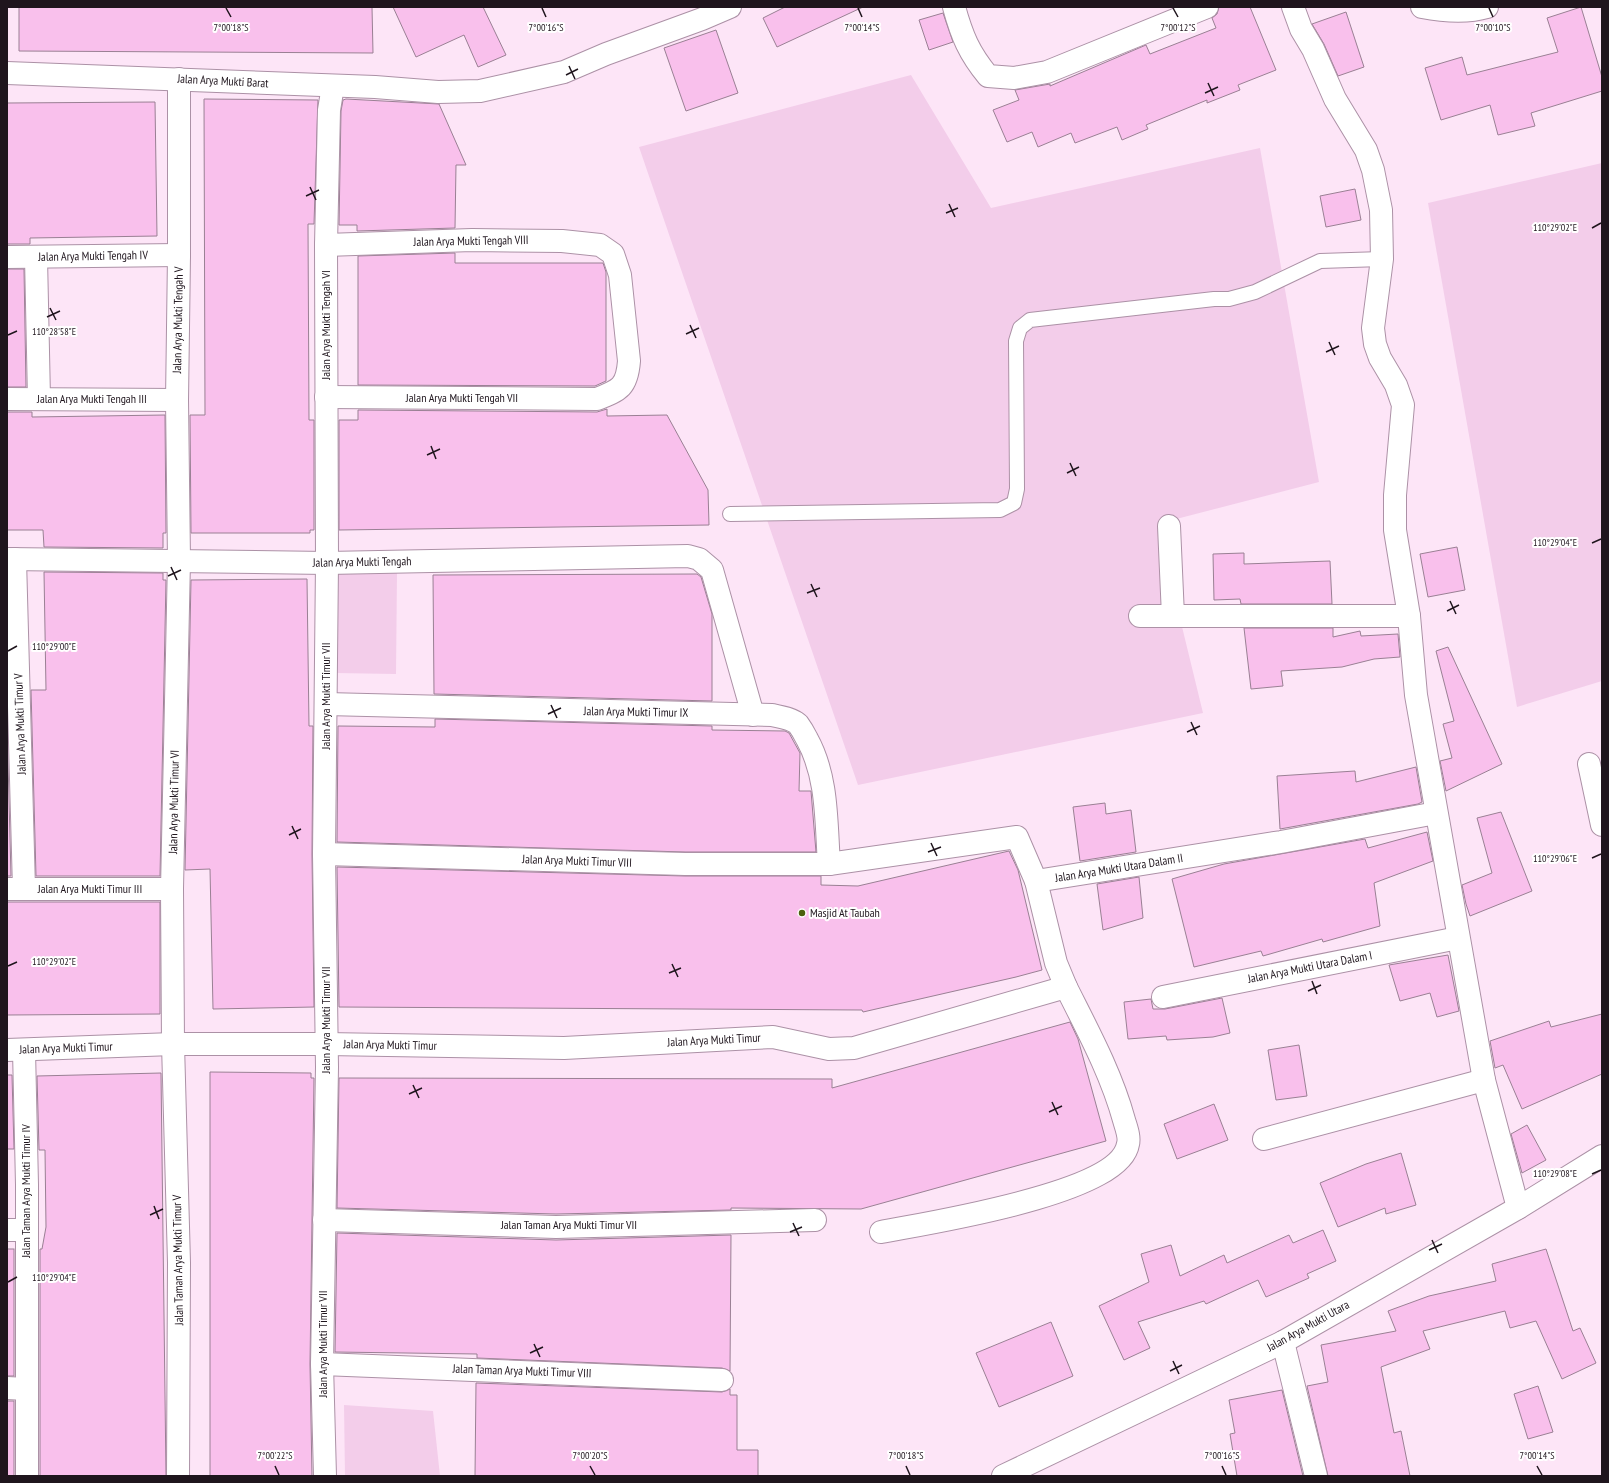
<svg xmlns="http://www.w3.org/2000/svg" width="1609" height="1483" font-family="'PT Sans Narrow',sans-serif">
	<style>
		.green { fill: #f3cdea }
		.building { fill: #f9c0ec; stroke: #9a8094 }
		.lines { fill: none; stroke-linecap: round; stroke-linejoin: round }
		.lane-casing { stroke: #ac91a6; stroke-width: 16 }
		.street-casing { stroke: #ac91a6; stroke-width: 24 }
		.lane { stroke: #fff; stroke-width: 14 }
		.street { stroke: #fff; stroke-width: 22 }
		.ticks { fill: none; stroke: #1f151d; stroke-width: 1.5 }
		.poi-dot { fill: #4b610d; stroke: #fff; stroke-width: 1.5 }
		.labels { text-anchor: middle; stroke-width: 4; stroke-linejoin: round; paint-order: stroke }
		.street-label { font-size: 12px; fill: #1f151d; stroke: #fff }
		.poi-label { font-size: 12px; fill: #1f151d; stroke: #fff; text-anchor: start }
		.ticks-label { font-size: 10px; text-anchor: middle; fill: #1f151d; stroke: #fff; stroke-width: 4; stroke-linejoin: round; paint-order: stroke }
	</style>
	<rect width="100%" height="100%" fill="#fde5f7"/>
	<g class="green">
		<path d="M911 75 991 208 1260 148 1319 482 1157 524 1203 713 858 785 639 147Z"/>
		<path d="M1602 163V681L1517 707 1428 203Z"/>
		<path d="M336 572 397 573 396 674 335 673Z"/>
		<path d="M344 1405 433 1411 440 1476H345Z"/>
	</g>
	<g class="building">
		<path d="M19 7H372L373 53 19 51Z"/>
		<path d="M393 7H483L506 55 478 67 464 35 416 57Z"/>
		<path d="M785 7H863L777 47 763 18Z"/>
		<path d="M1219 7H1250L1276 70 1238 85 1240 90 1207 103V100L1146 125 1148 129 1122 140 1117 127 1075 143 1071 133 1038 147 1032 132 1007 142 993 110 1019 100 1015 90 1050 84V86L1146 45 1150 54 1216 28 1212 18 1217 14Z"/>
		<path d="M1581 7 1602 77V91L1531 113 1535 126 1498 135 1490 105 1441 120 1425 68 1462 57 1467 75 1558 52 1547 18Z"/>
		<path d="M1346 12 1364 67 1338 76 1324 44 1312 24Z"/>
		<path d="M943 13 953 42 929 50 919 20Z"/>
		<path d="M716 30 738 93 686 111 664 48Z"/>
		<path d="M204 99 318 100 314 224H308L309 420H314V530H310V533H191L190 415H205Z"/>
		<path d="M346 99 439 104 466 165H456L455 228 357 231V225H339L341 111 343 100Z"/>
		<path d="M155 102 157 236 30 238V244H7V103Z"/>
		<path d="M1355 189 1361 220 1326 227 1320 196Z"/>
		<path d="M455 253V263H603L606 272V381L595 386 358 385V256Z"/>
		<path d="M7 269H24L26 387H7Z"/>
		<path d="M607 409V416L667 415 708 490 709 525 339 530V420H358V410L597 412Z"/>
		<path d="M7 412H32V417L165 415 166 533H163V548L44 547 43 530H7Z"/>
		<path d="M1457 547 1465 590 1428 597 1420 554Z"/>
		<path d="M1244 553V564L1330 561 1332 604H1241L1240 599 1214 600 1213 554Z"/>
		<path d="M44 572 163 573V580H166L160 876H36L31 690H46Z"/>
		<path d="M697 574 701 577 712 614V701L434 694 433 575Z"/>
		<path d="M307 579 309 726H313L312 854 314 1007 213 1009 210 869 185 870 191 580Z"/>
		<path d="M1244 628H1333V637L1360 631 1361 636 1398 634 1400 657 1374 659 1342 667 1281 671 1283 686 1251 689Z"/>
		<path d="M1448 647 1502 764 1446 791 1440 761 1452 758 1443 724 1454 721 1436 651Z"/>
		<path d="M435 719 712 726V730L785 731 789 733 800 753 799 791H811L816 852H685L337 842 338 726 435 727Z"/>
		<path d="M7 724 11 876H7Z"/>
		<path d="M1416 767 1422 802 1418 804 1280 829 1277 776 1355 771 1356 782Z"/>
		<path d="M1105 803 1106 814 1131 810 1136 852 1080 861 1073 807Z"/>
		<path d="M1501 812 1532 891 1470 916 1466 904 1462 885 1492 873 1477 818Z"/>
		<path d="M1427 832 1433 861 1374 883 1380 926 1323 942 1322 939 1263 956 1261 951 1194 967 1172 879 1224 864 1365 839 1368 848Z"/>
		<path d="M1009 851 1018 870 1042 970 1016 977 863 1012 862 1010 339 1007 337 867 685 876H821V885L858 886Z"/>
		<path d="M1139 877 1143 918 1103 930 1097 884Z"/>
		<path d="M7 902H160V1014L7 1015Z"/>
		<path d="M1448 955 1459 1011 1437 1017 1430 993 1400 1001 1389 965Z"/>
		<path d="M1222 998 1230 1033 1213 1037 1167 1040 1166 1036 1128 1039 1124 1002 1151 999 1153 1009H1165Z"/>
		<path d="M1602 1014V1074L1522 1109 1503 1065 1495 1068 1490 1041 1549 1021 1551 1027Z"/>
		<path d="M1070 1022 1078 1039 1106 1141 861 1209 731 1208V1210L556 1214 337 1208 339 1078 832 1079V1088Z"/>
		<path d="M1299 1045 1307 1096 1276 1100 1268 1050Z"/>
		<path d="M210 1072 311 1073V1078H314L310 1364 312 1476H210Z"/>
		<path d="M161 1073 166 1476H40V1249H42L46 1227 45 1150H39L37 1076Z"/>
		<path d="M7 1075H12L14 1149H7Z"/>
		<path d="M1214 1104 1228 1140 1177 1159 1164 1124Z"/>
		<path d="M1527 1125 1546 1160 1522 1173 1511 1134Z"/>
		<path d="M1401 1153 1416 1205 1386 1214 1385 1208 1338 1227 1320 1183 1366 1164Z"/>
		<path d="M1323 1230 1336 1261 1307 1274 1309 1278 1266 1297 1258 1280 1206 1304 1204 1301 1138 1322 1150 1348 1124 1360 1099 1306 1149 1282 1141 1254 1171 1245 1180 1276 1224 1255 1227 1263 1289 1235 1293 1243Z"/>
		<path d="M337 1233 556 1240 731 1235 730 1371 722 1368 477 1358V1354L335 1352Z"/>
		<rect x="7" y="1249" width="7" height="127"/>
		<path d="M1546 1249 1573 1331 1580 1328 1596 1363 1562 1379 1536 1321 1510 1328 1505 1311 1423 1331 1430 1349 1381 1367 1394 1433 1401 1431 1410 1476H1328L1307 1386 1328 1382 1321 1345 1396 1331 1388 1311 1429 1296 1496 1281 1492 1264Z"/>
		<path d="M1051 1322 1073 1376 999 1407 976 1353Z"/>
		<path d="M476 1383 722 1392 730 1389V1395H737V1450H758V1476H475Z"/>
		<path d="M1538 1386 1553 1432 1528 1439 1514 1394Z"/>
		<path d="M1282 1390 1303 1476H1237L1230 1434 1235 1433 1229 1400Z"/>
		<rect x="7" y="1401" width="7" height="75"/>
	</g>
	<g class="lines">
		<g class="lane-casing">
			<path id="lane" d="M730 514 1000 510 1014 503 1017 489 1016 341 1020 328 1030 320 1214 299H1229L1255 292 1320 261 1382 259"/>
		</g>
		<g class="street-casing">
			<g id="street">
				<path d="M954 7C962 36 969 53 988 76L1014 78 1047 72 1207 7"/>
				<path d="M1293 7 1301 29 1313 49 1335 99 1366 150 1373 170 1381 210 1382 259 1373 328 1375 344 1380 358 1396 385 1403 405 1395 495V530L1409 616 1416 695 1484 1080 1518 1208"/>
				<path d="M1422 7C1443 11 1467 13 1487 7"/>
				<path d="M7 73 375 87 438 92 480 91 564 72 606 54 702 19 730 7"/>
				<path d="M7 257 179 255"/>
				<path d="M36 257 39 399"/>
				<path d="M326 397 597 399C620 390 627 387 629 361L620 275 613 254 600 245 562 241 472 240 326 245"/>
				<path d="M7 399 177 400"/>
				<path d="M1169 526 1173 616"/>
				<path d="M7 559 327 563 688 556 699 559 712 570 753 715"/>
				<path d="M15 559 24 889"/>
				<path d="M1140 616H1409"/>
				<path d="M326 704 772 715C780 717 791 718 798 724 801 728 805 735 807 739 828 777 826 822 829 864"/>
				<path d="M1589 764 1602 825"/>
				<path d="M1036 881 1281 842 1436 813"/>
				<path d="M7 889H172"/>
				<path d="M1163 997 1458 938"/>
				<path d="M7 1050 173 1044H326L564 1048 773 1037 829 1049 854 1048 1066 987 1056 963 1036 881 1017 837 829 864H685L324 854"/>
				<path d="M24 1050 27 1185V1476"/>
				<path d="M1264 1139 1484 1080"/>
				<path d="M324 1220 556 1227 815 1220"/>
				<path d="M7 1230H26"/>
				<path d="M881 1232C927 1223 1120 1194 1128 1144 1130 1137 1126 1127 1124 1120 1111 1073 1088 1031 1066 987"/>
				<path d="M1283 1342 1316 1476"/>
				<path d="M322 1364 722 1380"/>
				<path d="M7 1388 26 1389"/>
				<path d="M178 1476 179 1263 173 1044 172 889 179 560 177 400 179 255V79"/>
				<path d="M325 1476 322 1364 327 1067 324 854 327 563 326 245 329 110 333 86"/>
				<path d="M1003 1476 1283 1342 1518 1208 1602 1156"/>
			</g>
		</g>
		<use href="#lane" class="lane"/>
		<use href="#street" class="street"/>
	</g>
	<path class="ticks" d="M226 8 231 17M542 8 546 17M858 8 862 17M1173 8 1178 17M1489 8 1493 17M569 66 575 79M566 75 578 69M1208 83 1214 96M1205 93 1218 87M310 187 316 200M306 196 319 190M949 204 955 217M946 213 958 208M1592 228 1601 223M50 308 56 320M47 317 60 311M690 325 696 338M686 334 699 328M8 335 17 331M1329 342 1335 355M1326 352 1339 346M431 446 436 459M427 455 440 449M1070 463 1076 476M1067 473 1079 467M1592 543 1601 539M171 567 177 580M168 576 181 570M811 584 817 597M807 593 820 588M1450 601 1456 614M1447 611 1459 605M8 651 17 646M551 705 557 718M548 714 561 708M1191 722 1197 735M1187 732 1200 726M292 826 298 839M289 835 301 829M931 843 937 856M928 852 941 847M1592 858 1601 854M672 964 678 977M8 966 17 962M669 973 681 968M1312 981 1317 994M1308 991 1321 985M413 1085 419 1098M409 1094 422 1088M1052 1102 1058 1115M1049 1112 1062 1106M1592 1174 1601 1170M154 1206 159 1219M150 1215 163 1209M793 1223 799 1236M790 1232 802 1227M1432 1240 1438 1253M1429 1250 1442 1244M8 1282 17 1277M534 1344 540 1357M530 1353 543 1347M1173 1361 1179 1374M1170 1371 1182 1365M275 1466 279 1475M590 1466 595 1475M906 1466 910 1475M1222 1466 1226 1475M1537 1466 1542 1475"/>
	<circle class="poi-dot" cx="802" cy="913" r="4"/>
	<g class="labels">
		<g class="street-label">
			<text transform="translate(223 81) rotate(3)" y="4">Jalan Arya Mukti Barat</text>
			<text transform="translate(471 241) rotate(-1)" y="4">Jalan Arya Mukti Tengah VIII</text>
			<text transform="translate(93 256) rotate(-1)" y="4">Jalan Arya Mukti Tengah IV</text>
			<text transform="translate(178 320) rotate(-89)" y="4">Jalan Arya Mukti Tengah V</text>
			<text transform="translate(326 325) rotate(-90)" y="4">Jalan Arya Mukti Tengah VI</text>
			<text x="462" y="402">Jalan Arya Mukti Tengah VII</text>
			<text x="92" y="403">Jalan Arya Mukti Tengah III</text>
			<text transform="translate(362 562) rotate(-1)" y="4">Jalan Arya Mukti Tengah</text>
			<text transform="translate(326 696) rotate(-90)" y="4">Jalan Arya Mukti Timur VII</text>
			<text transform="translate(636 712) rotate(1)" y="4">Jalan Arya Mukti Timur IX</text>
			<text transform="translate(20 724) rotate(-92)" y="4">Jalan Arya Mukti Timur V</text>
			<text transform="translate(174 802) rotate(-89)" y="4">Jalan Arya Mukti Timur VI</text>
			<text transform="translate(577 861) rotate(2)" y="4">Jalan Arya Mukti Timur VIII</text>
			<text transform="translate(1119 868) rotate(-9)" y="4">Jalan Arya Mukti Utara Dalam II</text>
			<text x="90" y="893">Jalan Arya Mukti Timur III</text>
			<text transform="translate(1310 967) rotate(-11)" y="4">Jalan Arya Mukti Utara Dalam I</text>
			<text transform="translate(326 1020) rotate(-90)" y="4">Jalan Arya Mukti Timur VII</text>
			<text transform="translate(714 1040) rotate(-3)" y="4">Jalan Arya Mukti Timur</text>
			<text transform="translate(390 1045) rotate(1)" y="4">Jalan Arya Mukti Timur</text>
			<text transform="translate(66 1048) rotate(-2)" y="4">Jalan Arya Mukti Timur</text>
			<text transform="translate(26 1191) rotate(-90)" y="4">Jalan Taman Arya Mukti Timur IV</text>
			<text x="569" y="1229">Jalan Taman Arya Mukti Timur VII</text>
			<text transform="translate(178 1260) rotate(-91)" y="4">Jalan Taman Arya Mukti Timur V</text>
			<text transform="translate(1308 1326) rotate(-29)" y="4">Jalan Arya Mukti Utara</text>
			<text transform="translate(323 1344) rotate(-90)" y="4">Jalan Arya Mukti Timur VII</text>
			<text transform="translate(522 1371) rotate(2)" y="4">Jalan Taman Arya Mukti Timur VIII</text>
		</g>
		<g class="poi-label">
			<text x="810" y="917">Masjid At Taubah</text>
		</g>
	</g>
	<g class="ticks-label">
		<text x="231" y="31">7°00'18"S</text>
		<text x="546" y="31">7°00'16"S</text>
		<text x="862" y="31">7°00'14"S</text>
		<text x="1178" y="31">7°00'12"S</text>
		<text x="1493" y="31">7°00'10"S</text>
		<text x="1555" y="231">110°29'02"E</text>
		<text x="54" y="335">110°28'58"E</text>
		<text x="1555" y="546">110°29'04"E</text>
		<text x="54" y="650">110°29'00"E</text>
		<text x="1555" y="862">110°29'06"E</text>
		<text x="54" y="965">110°29'02"E</text>
		<text x="1555" y="1177">110°29'08"E</text>
		<text x="54" y="1281">110°29'04"E</text>
		<text x="275" y="1459">7°00'22"S</text>
		<text x="590" y="1459">7°00'20"S</text>
		<text x="906" y="1459">7°00'18"S</text>
		<text x="1222" y="1459">7°00'16"S</text>
		<text x="1537" y="1459">7°00'14"S</text>
	</g>
	<rect width="1609" height="1483" fill="none" stroke="#1f151d" stroke-width="16"/>
</svg>
